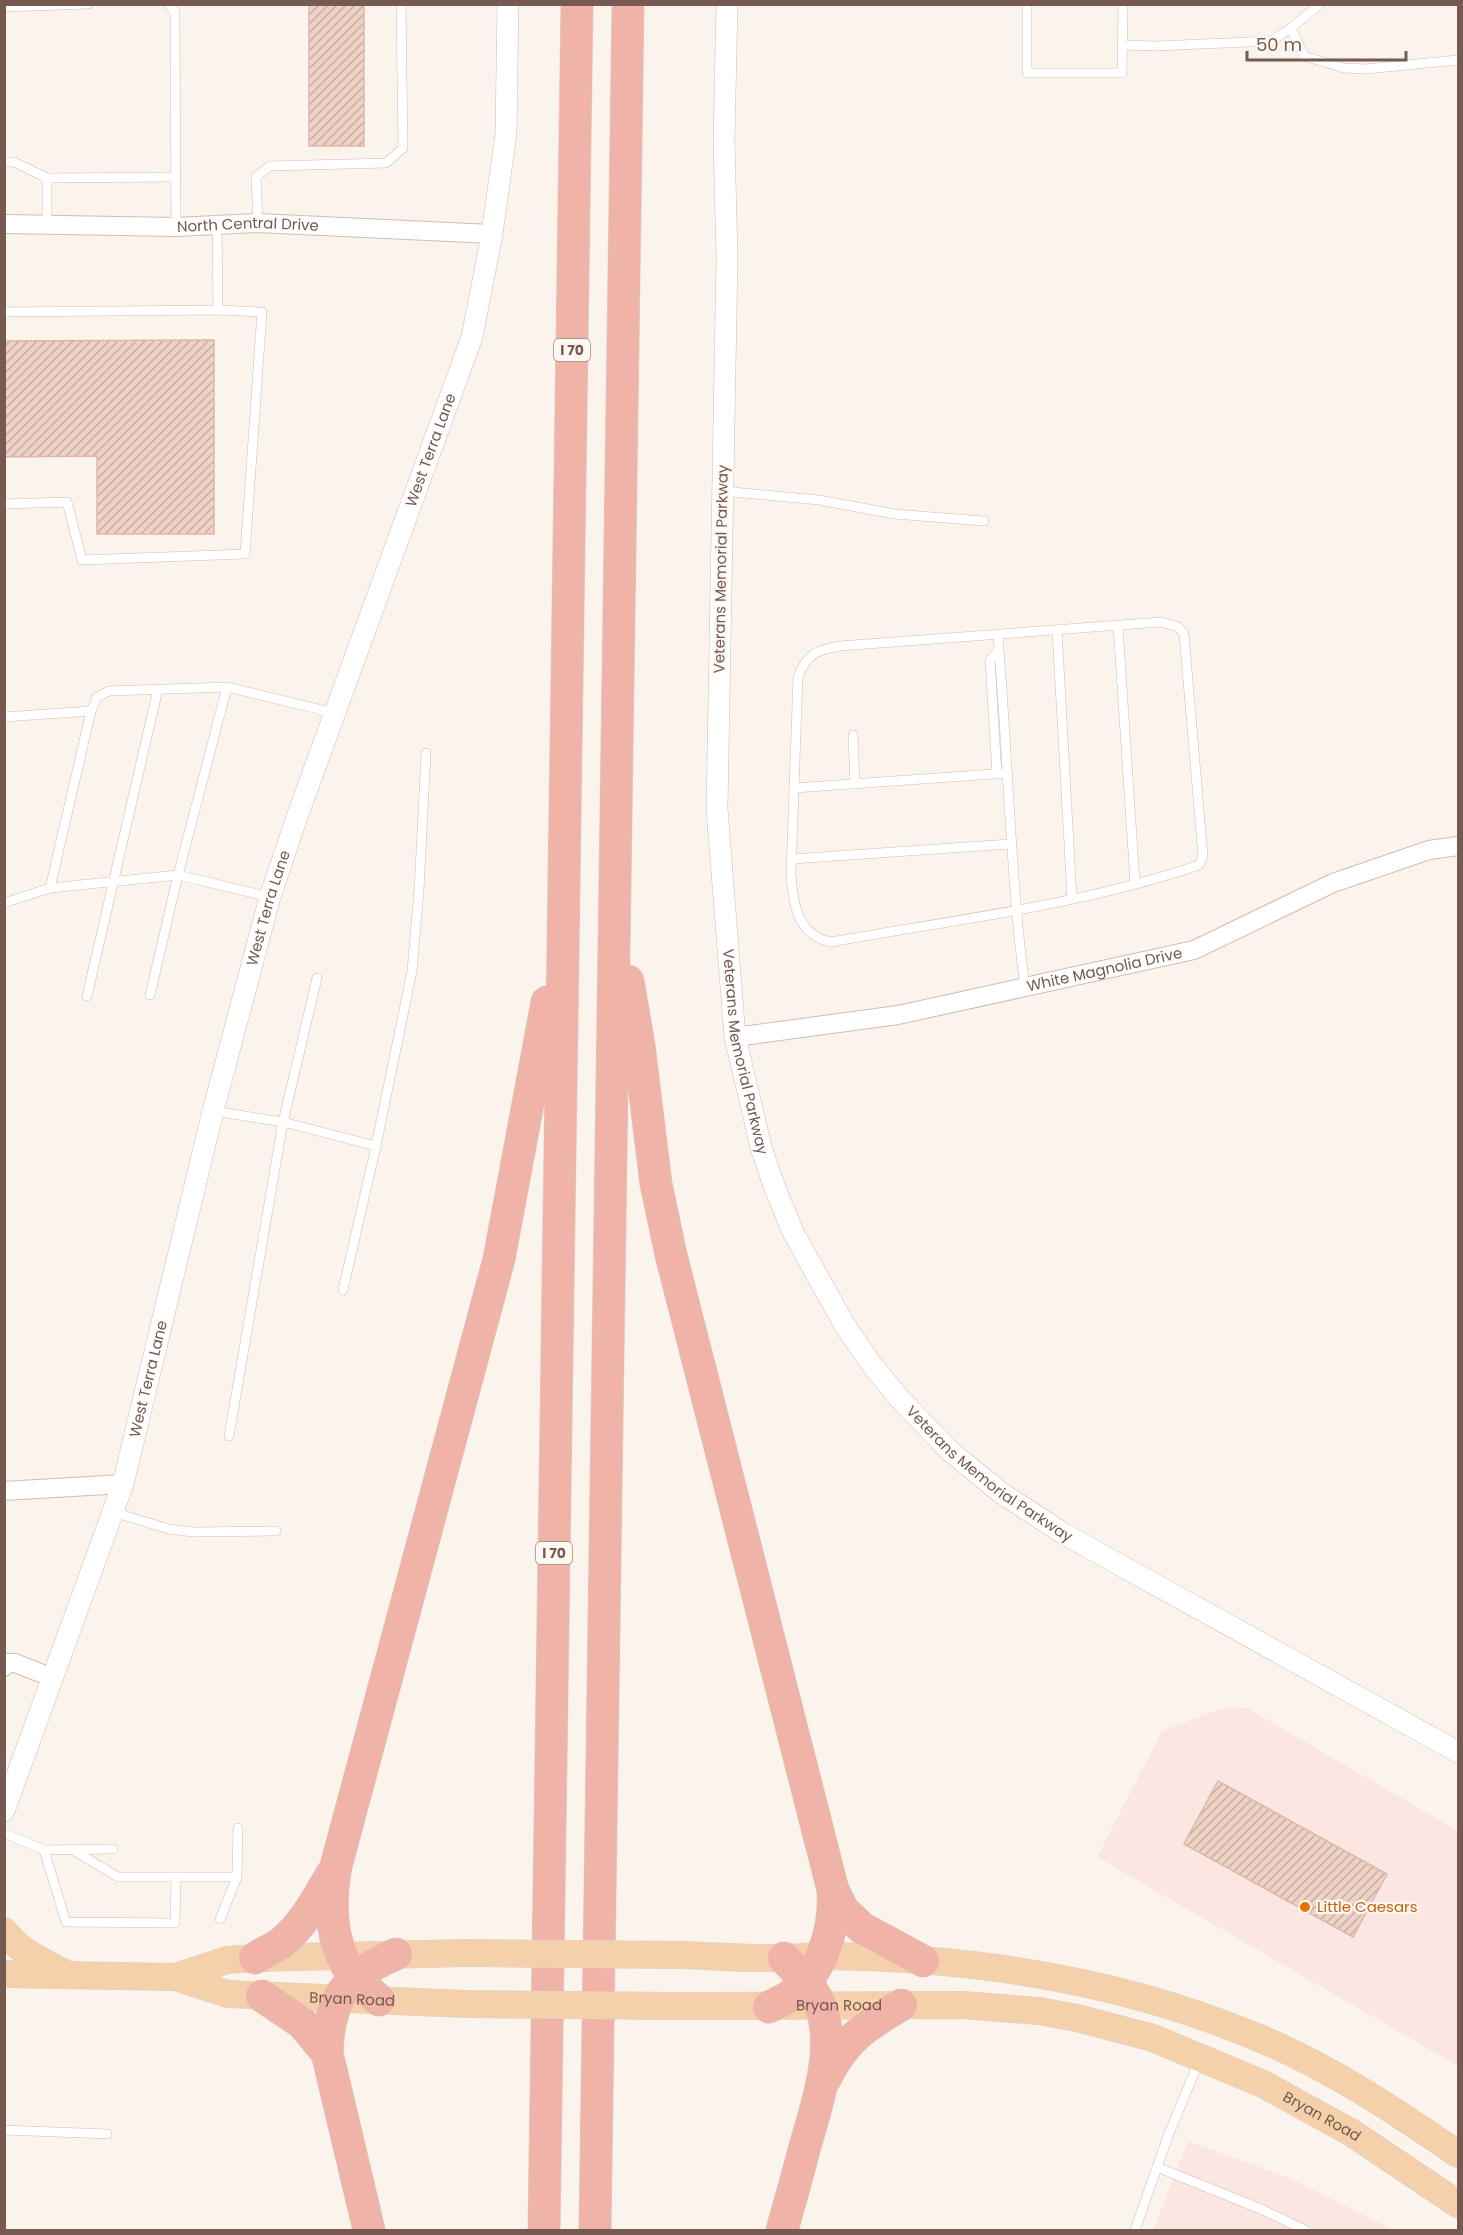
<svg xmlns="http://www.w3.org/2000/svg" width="1463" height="2235" font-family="Poppins,sans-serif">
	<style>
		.commercial { fill: #fbe6e1 }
		.building { fill: url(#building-hatch); stroke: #e0b7a7; stroke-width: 1.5 }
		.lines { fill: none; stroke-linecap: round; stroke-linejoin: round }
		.service-casing { stroke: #d0bdb4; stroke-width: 10 }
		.minor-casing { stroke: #d0bdb4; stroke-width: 20 }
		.tertiary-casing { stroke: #d0bdb4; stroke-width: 22 }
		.primary-casing { stroke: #d9d1ce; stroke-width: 28 }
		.motorway-casing { stroke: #d9d1ce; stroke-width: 33 }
		.service { stroke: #fff; stroke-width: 9 }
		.minor { stroke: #fff; stroke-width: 18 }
		.tertiary { stroke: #fff; stroke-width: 21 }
		.primary { stroke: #f4d1aa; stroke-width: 27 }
		.motorway { stroke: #f0b3a8; stroke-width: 32 }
		.primary-bridge-casing { stroke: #d9d1ce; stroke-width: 28; stroke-linecap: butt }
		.primary-bridge { stroke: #f4d1aa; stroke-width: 27 }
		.food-dot { fill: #e8710a; stroke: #fef8f2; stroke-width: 2 }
		.labels { text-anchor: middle; stroke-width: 4.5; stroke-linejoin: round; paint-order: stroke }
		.shield { fill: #fef8f2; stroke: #9f8981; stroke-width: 1.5 }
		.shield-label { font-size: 14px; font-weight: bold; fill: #765950 }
		.street-label { font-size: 15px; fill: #765950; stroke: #fef8f2 }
		.food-label { font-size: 15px; fill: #c56008; stroke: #fef8f2; text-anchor: start }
	</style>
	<defs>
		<pattern id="building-hatch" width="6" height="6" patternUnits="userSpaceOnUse" patternTransform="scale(1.5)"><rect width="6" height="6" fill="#efd2c6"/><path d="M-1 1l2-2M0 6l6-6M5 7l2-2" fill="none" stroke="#c6ada3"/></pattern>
	</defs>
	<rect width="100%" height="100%" fill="#fbf4ec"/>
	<g class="commercial">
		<path d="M1247 1708 1458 1831V2066L1097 1857 1162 1731 1220 1709Z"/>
		<path d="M1188 2141 1289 2178 1393 2230H1153Z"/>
	</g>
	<g class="building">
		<rect x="309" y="4" width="55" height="142"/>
		<path d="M214 340V534H97V456L4 457V341Z"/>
		<path d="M1218 1781 1387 1874 1353 1937 1184 1844Z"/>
	</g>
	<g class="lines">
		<g class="service-casing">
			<g id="service">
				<path d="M168 4 175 12 176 227"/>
				<path d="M1027 4V73H1122L1123 4"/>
				<path d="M4 7 88 4"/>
				<path d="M1291 28 1304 56 1344 68 1366 69 1458 60"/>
				<path d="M1123 45 1156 46 1271 41 1291 28 1320 4"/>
				<path d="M4 162H14L47 178 175 177"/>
				<path d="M47 178V224"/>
				<path d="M258 223 256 177 270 166 386 163 403 148 401 4"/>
				<path d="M217 225 218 310"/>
				<path d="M4 312 218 310 262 312 245 554 82 560 67 502 4 504"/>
				<path d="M722 491 819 500 894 514 984 521"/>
				<path d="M1161 622 1178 627 1184 634 1203 856 1199 865C1082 905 953 920 831 942 797 935 793 904 791 873L798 677C807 654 816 650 840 646Z"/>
				<path d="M1118 626 1135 883"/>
				<path d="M1057 630 1072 898"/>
				<path d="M998 634C1001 680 1005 726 1007 772 1012 844 1015 915 1025 987"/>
				<path d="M4 717 91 711"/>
				<path d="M853 735 855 784"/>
				<path d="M997 774 990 660 999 650"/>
				<path d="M794 788 1008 773"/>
				<path d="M792 859 1010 844"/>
				<path d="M270 897 178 875 50 888 91 711 97 697 109 691 227 687 335 713"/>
				<path d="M4 903 50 888"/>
				<path d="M150 995 178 875 227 687"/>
				<path d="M87 996 158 689"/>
				<path d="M213 1111 283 1122 317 978"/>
				<path d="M376 1146 412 971 419 890 426 753"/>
				<path d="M229 1436 283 1122 376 1146 343 1290"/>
				<path d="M113 1512 169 1529 193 1532 276 1531"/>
				<path d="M4 1833 44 1850 113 1849"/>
				<path d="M44 1850 66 1922 175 1923 176 1877"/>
				<path d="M73 1850 118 1877H237"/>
				<path d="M220 1919 237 1877 238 1828"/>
				<path d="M4 2130 107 2134"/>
				<path d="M1157 2167 1263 2210 1305 2230"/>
				<path d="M1135 2230 1168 2136 1200 2059"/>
			</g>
		</g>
		<g class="minor-casing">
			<g id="minor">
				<path id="s1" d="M4 224 176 227 258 223 492 234"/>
				<path id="s2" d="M735 1037 898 1015 1194 950 1333 883 1429 850 1458 846"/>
				<path d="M4 1491 123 1484"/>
				<path d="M4 1667 7 1663H15L53 1678"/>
			</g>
		</g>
		<g class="tertiary-casing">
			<g id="tertiary">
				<path id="s3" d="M727 4 724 140 727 257 717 809 735 1037 762 1151 775 1188 793 1232 844 1324 872 1365 900 1399 950 1451 1000 1492 1064 1534 1458 1752"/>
				<path id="s4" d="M4 1811 123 1484 213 1111 270 897 298 814 472 337 492 234 506 134 508 4"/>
			</g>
		</g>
		<g class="primary-casing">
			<g id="primary">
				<path d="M4 1931C19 1952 44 1962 66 1974"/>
				<path d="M681 1955C715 1956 750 1959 785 1958 797 1958 809 1956 821 1956 970 1957 1122 1980 1259 2038 1331 2068 1395 2111 1458 2154"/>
				<path id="s5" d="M4 1974 175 1977 228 1994 465 2004"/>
				<path d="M175 1977 227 1960 255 1958 465 1953"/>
				<path id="s6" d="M681 2006 963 2005 1039 2011 1077 2018 1153 2038 1263 2084 1352 2133 1458 2204"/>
			</g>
		</g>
		<g class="motorway-casing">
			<g id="motorway">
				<path d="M628 981 639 1045 656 1184 671 1255 833 1890 843 1910 862 1928 923 1961"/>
				<path d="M255 1958C263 1953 272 1949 280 1944 303 1926 317 1899 331 1875"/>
				<path d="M262 1996 302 2023 327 2053"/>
				<path d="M379 2000C371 1993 362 1986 355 1978 330 1946 329 1904 336 1866L499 1259 547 1002"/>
				<path d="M769 2007C777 2003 787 1999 794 1993 824 1968 835 1928 833 1890"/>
				<path d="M825 2079C845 2039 864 2027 901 2005"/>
				<path d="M369 2230 327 2053C329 1998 346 1975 396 1954"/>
				<path d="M544 2230 577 4"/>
				<path d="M595 2230 628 4"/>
				<path d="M782 2230C790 2202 798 2174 805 2146 817 2106 837 2045 820 2005 812 1986 798 1973 784 1958"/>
			</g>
		</g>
		<use href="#service" class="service"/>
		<use href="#minor" class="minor"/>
		<use href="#tertiary" class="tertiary"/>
		<use href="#primary" class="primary"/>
		<use href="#motorway" class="motorway"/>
		<g class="primary-bridge-casing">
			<g id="primary-bridge">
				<path d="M465 1953 681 1955"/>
				<path d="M465 2004 681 2006"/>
			</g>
		</g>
		<use href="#primary-bridge" class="primary-bridge"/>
	</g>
	<circle class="food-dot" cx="1305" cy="1907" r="6"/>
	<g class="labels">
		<g class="shield">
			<rect x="554" y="339" width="36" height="22" rx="4.5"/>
			<rect x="536" y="1542" width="36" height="22" rx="4.5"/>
		</g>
		<g class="shield-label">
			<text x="572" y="355">I 70</text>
			<text x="554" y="1558">I 70</text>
		</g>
		<g class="street-label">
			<text dy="5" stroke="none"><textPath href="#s1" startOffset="244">North Central Drive</textPath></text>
			<text dy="5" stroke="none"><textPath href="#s4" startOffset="1428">West Terra Lane</textPath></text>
			<text transform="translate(721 569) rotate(-89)" y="5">Veterans Memorial Parkway</text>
			<text dy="5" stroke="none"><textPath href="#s4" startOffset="942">West Terra Lane</textPath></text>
			<text dy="5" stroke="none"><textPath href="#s2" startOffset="376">White Magnolia Drive</textPath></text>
			<text dy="5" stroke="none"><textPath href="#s3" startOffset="1050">Veterans Memorial Parkway</textPath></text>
			<text dy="5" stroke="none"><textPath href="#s4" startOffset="456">West Terra Lane</textPath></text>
			<text dy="5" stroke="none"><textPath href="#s3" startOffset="1554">Veterans Memorial Parkway</textPath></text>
			<text dy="5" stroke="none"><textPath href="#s5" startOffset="351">Bryan Road</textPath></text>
			<text dy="5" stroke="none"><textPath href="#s6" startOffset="158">Bryan Road</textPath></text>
			<text dy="5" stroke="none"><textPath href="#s6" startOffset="662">Bryan Road</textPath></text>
		</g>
		<g class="food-label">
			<text x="1317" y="1912">Little Caesars</text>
		</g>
	</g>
	<rect width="1463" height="2235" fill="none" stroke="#765950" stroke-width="12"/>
	<path d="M1247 51v9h159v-9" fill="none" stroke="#765950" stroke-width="3"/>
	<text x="1256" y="51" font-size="18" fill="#765950" stroke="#fef8f2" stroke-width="4.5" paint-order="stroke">50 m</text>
</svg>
